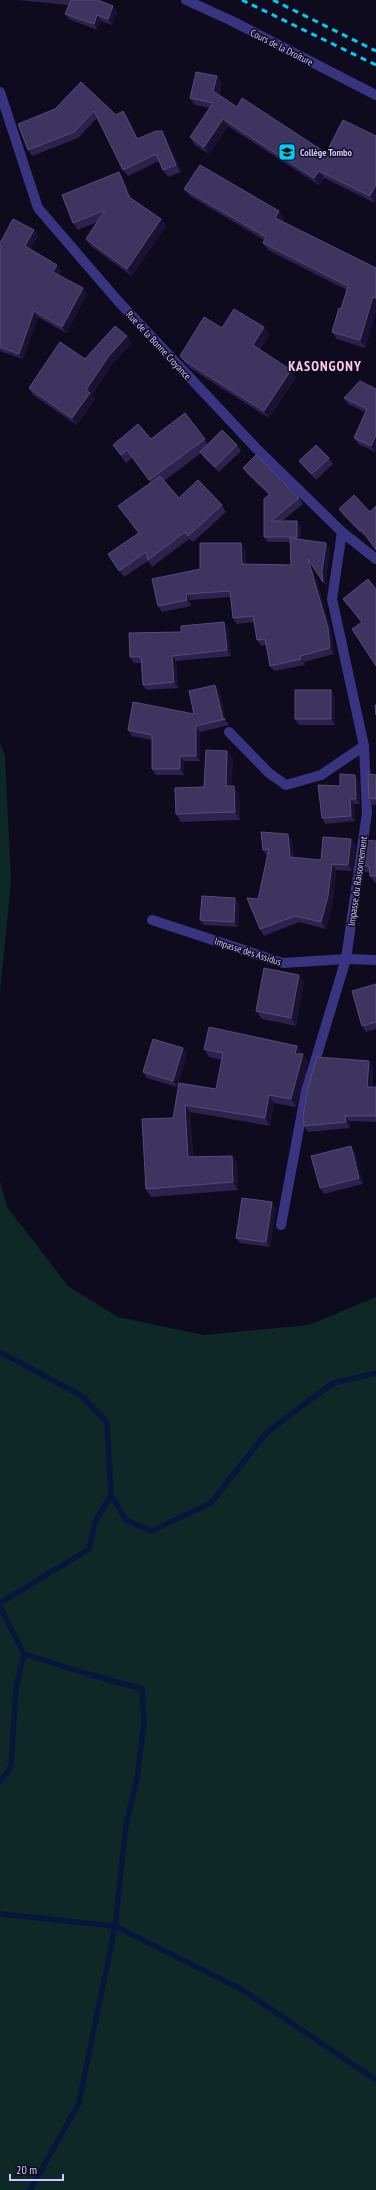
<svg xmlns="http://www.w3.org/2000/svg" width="376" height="2190" font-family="'PT Sans Narrow',sans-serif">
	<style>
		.green { fill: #0e2828 }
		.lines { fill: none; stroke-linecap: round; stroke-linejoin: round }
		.stream { stroke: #06173c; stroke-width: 5.5 }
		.street { stroke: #3a3380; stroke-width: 10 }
		.rail { stroke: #00cff3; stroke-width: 3; stroke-dasharray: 6 5; stroke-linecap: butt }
		.wall { fill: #2c224d }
		.shaded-wall { fill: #191232 }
		.building { fill: #3e3460; stroke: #554b79 }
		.labels { text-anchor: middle; stroke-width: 3; stroke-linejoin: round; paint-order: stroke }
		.street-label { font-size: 10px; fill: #d1c8ff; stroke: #0f0b1e }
		.poi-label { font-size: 10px; font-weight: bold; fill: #d1c8ff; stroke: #0f0b1e; text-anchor: start }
		.district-label { font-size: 14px; font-weight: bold; letter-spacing: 1px; fill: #ffcae9; stroke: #0f0b1e }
	</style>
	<rect width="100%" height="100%" fill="#0f0b1e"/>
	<g class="green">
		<path d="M0 742 5 756 11 882 0 992Z"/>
		<path d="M0 1181 7 1207 68 1286 118 1317 204 1335 309 1325 376 1297V2190H0Z"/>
	</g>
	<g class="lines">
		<g class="stream">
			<path d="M0 1352 82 1396 107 1422 111 1495 126 1520 151 1531 211 1503 267 1432 333 1383 376 1373"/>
			<path d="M0 1603 89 1549 95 1522 111 1495"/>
			<path d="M0 1607 24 1654 16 1688 11 1766 0 1782"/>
			<path d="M24 1654 88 1674 142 1689 144 1723 137 1778 126 1825 115 1926 79 2103 30 2190"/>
			<path d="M0 1914 115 1926 241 1989 376 2080"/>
		</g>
		<g class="street">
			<path d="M186 0 232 21 376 95"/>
			<path d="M0 92 38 208 118 301 256 448 342 532 376 559"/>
			<path d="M229 732 269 773 286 785 321 775 364 746"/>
			<path d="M152 920 283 963 346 959 376 960"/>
			<path d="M281 1225 306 1091 346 959 367 813 364 746 332 599 342 532"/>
		</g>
		<g class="rail">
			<path d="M242 0 376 65"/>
			<path d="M273 0 376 51"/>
		</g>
	</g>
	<g class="wall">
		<path d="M18 0H98L117 12 112 25 101 21 97 30 69 19 65 14 69 5Z"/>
		<path d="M81 82 116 115 123 111 128 118 138 138H166L181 172 168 177 163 170 159 161 128 176 123 170 97 118 78 138 32 156 28 150 55 109Z"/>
		<path d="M222 83 219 95 237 107 326 153 343 120 375 203 324 178 319 185 228 126 209 154 195 145 190 137 210 108 195 105 190 98Z"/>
		<path d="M124 179 132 199 161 219 166 226 132 276 91 246 86 239 97 222 78 230 73 223Z"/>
		<path d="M184 189 279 211 284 219 282 221 376 268V312L365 348 337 339 332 332 341 309 347 290 268 250 263 243 264 240 190 196Z"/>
		<path d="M34 230 38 236 30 249 61 271 59 275 87 294 66 333 38 317 23 359 0 351V243Z"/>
		<path d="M264 327 269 335 260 350 296 377 269 418 190 368 185 363 180 356 222 328Z"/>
		<path d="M132 343 112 364 92 395 95 399 77 425 33 395 29 388 85 359Z"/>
		<path d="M376 389V450L375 452 358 444 354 438 365 412 348 404 344 398Z"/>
		<path d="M185 413 208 444 237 445 241 451 219 472 204 458 201 453 164 481 179 498 222 505 226 512 193 542 189 539 152 567 148 561 124 577 108 554 138 533 151 483 132 458 126 463 113 445 151 439Z"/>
		<path d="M329 458 333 464 316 480 303 466 299 461Z"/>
		<path d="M243 468 299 498 303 504 282 521 301 527V540L326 543 330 549 326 578 327 587 312 566 332 634 334 654 304 662 305 665 274 671 270 666 266 645 261 646 257 640 254 622 237 624 233 618 231 597 190 600 191 606 162 612 158 606 200 569 245 549 246 564 291 565 290 542H268L264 537 269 495 247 474Z"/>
		<path d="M339 509 370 512 365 535 364 536 343 515Z"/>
		<path d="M368 579 376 666 362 623 343 599Z"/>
		<path d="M228 628 231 656 176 661 178 688 147 690 143 685 141 663H134L130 657 181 632Z"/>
		<path d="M219 690 226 721 229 725 200 732V761H184V775H156L152 769V740L132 736 128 730 194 714Z"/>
		<path d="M335 696V725H299L295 719Z"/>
		<path d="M233 759 231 786 239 794 240 820 181 822 176 814Z"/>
		<path d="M376 775V805H373L369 798Z"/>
		<path d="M359 780 360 804H354L355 821 325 824 322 818 340 786Z"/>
		<path d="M351 839 356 845 352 871 336 870 333 903 326 929 299 922 264 936 260 929 268 856H267L263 850 292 841 294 857 321 860Z"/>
		<path d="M376 841V883H375L370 876V872H365L361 866Z"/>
		<path d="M239 904 238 927 204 925 200 920Z"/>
		<path d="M299 975 304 982 296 1026 262 1019 256 1011Z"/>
		<path d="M376 984V1029L366 1032 362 1026Z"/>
		<path d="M297 1046 308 1062 296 1107 274 1103 270 1126 190 1112 193 1157 232 1156 237 1163 238 1190 151 1197 146 1189 173 1118 179 1083 216 1089 222 1060 209 1057 204 1049Z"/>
		<path d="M183 1048 187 1054 177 1087 147 1078 143 1072Z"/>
		<path d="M373 1066 372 1087H376V1122L349 1121 350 1128 308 1132 304 1126Z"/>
		<path d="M355 1152 363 1184 324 1194 320 1188Z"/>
		<path d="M272 1202 276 1208 270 1247 240 1243 236 1238Z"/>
	</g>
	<g class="shaded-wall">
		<path d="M113 6 117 12 112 25 108 19Z"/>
		<path d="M97 15 101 21 97 30 94 24Z"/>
		<path d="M217 76 222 83 218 99 213 91Z"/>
		<path d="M123 111 128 118 142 145 137 139Z"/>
		<path d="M223 119 228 126 209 154 204 147Z"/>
		<path d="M162 131 166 138 181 172 176 165Z"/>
		<path d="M319 171 324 178 319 185 314 178Z"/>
		<path d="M119 172 124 179 134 204 129 197Z"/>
		<path d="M376 185V202L375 203 370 196Z"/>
		<path d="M279 211 284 219 280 225 275 218Z"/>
		<path d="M161 219 166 226 132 276 127 269Z"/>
		<path d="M34 230 38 236 29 251 25 246Z"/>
		<path d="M57 265 61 271 57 277 53 272Z"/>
		<path d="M83 288 87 294 66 333 62 327Z"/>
		<path d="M373 297 376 300V312L365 348 360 340Z"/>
		<path d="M34 311 38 317 23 359 19 354Z"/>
		<path d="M264 327 269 335 258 352 253 345Z"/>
		<path d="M127 336 132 343 112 364 92 395 95 399 77 425 72 418 86 390 108 357Z"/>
		<path d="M291 370 296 377 269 418 264 411Z"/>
		<path d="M376 435V450L375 452 371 446Z"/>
		<path d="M297 521 301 527V542L297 537Z"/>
		<path d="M241 543 245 549 246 570 242 564Z"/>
		<path d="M326 543 330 549 326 578 327 587 323 582 322 572Z"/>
		<path d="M308 559 312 565 332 634 334 654 330 648Z"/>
		<path d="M186 594 190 600 191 606 187 600Z"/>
		<path d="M224 622 228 628 231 656 227 650Z"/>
		<path d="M172 656 176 661 178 688 174 682Z"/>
		<path d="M300 656 304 662 305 665 301 659Z"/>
		<path d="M215 685 219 690 226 721 225 719 223 720Z"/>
		<path d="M331 690 335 696V725L331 719Z"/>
		<path d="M196 726 200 732V761L196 756Z"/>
		<path d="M227 751 233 759 231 794 226 786Z"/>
		<path d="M180 756 184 761V775L180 769Z"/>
		<path d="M355 775 359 780 360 804 356 799Z"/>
		<path d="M234 786 239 794 240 820 235 812Z"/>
		<path d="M350 799 354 804 355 821 351 816Z"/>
		<path d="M288 834 292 841 295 863 290 857Z"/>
		<path d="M351 839 356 845 352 871 348 865Z"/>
		<path d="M332 864 336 870 333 903 326 929 321 922Z"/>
		<path d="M235 898 239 904 238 927 234 922Z"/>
		<path d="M299 975 304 982 296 1026 291 1018Z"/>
		<path d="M297 1046 303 1054 302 1055 303 1054 308 1062 296 1107 291 1099 295 1054Z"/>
		<path d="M183 1048 187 1054 177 1087 173 1081Z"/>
		<path d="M369 1061 373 1066 371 1093 367 1087Z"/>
		<path d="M269 1095 274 1103 270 1126 265 1118Z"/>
		<path d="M185 1105 190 1112 193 1165 188 1157Z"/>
		<path d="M345 1116 349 1121 350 1128 346 1122Z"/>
		<path d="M351 1146 355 1152 363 1184 359 1178Z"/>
		<path d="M232 1156 237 1163 238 1190 233 1182Z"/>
		<path d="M272 1202 276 1208 270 1247 266 1242Z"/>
	</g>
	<g class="building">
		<path d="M71 0H98L113 6 108 19 97 15 94 24 65 14Z"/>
		<path d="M196 72 217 76 213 91 237 107 242 98 326 153 343 120 376 136V185L370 196 319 171 314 178 223 119 204 147 190 137 213 103 190 98Z"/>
		<path d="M81 82 116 115 123 111 137 139 156 131H162L176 165 163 170 156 154 123 170 94 111 74 132 28 150 18 124 55 109Z"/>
		<path d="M200 165 279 211 275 218 376 268V298L373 297 360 340 332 332 339 308 341 309 348 286 263 243 266 237 184 189Z"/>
		<path d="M119 172 129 197 161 219 127 269 86 239 105 210 73 223 62 195Z"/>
		<path d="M13 219 34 230 25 246 57 265 53 272 83 288 62 327 34 311 19 354 0 347V243Z"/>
		<path d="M234 309 264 327 253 345 291 370 264 411 185 361 180 356 204 317 222 328Z"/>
		<path d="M115 326 127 336 108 357 86 390 90 393 72 418 29 388 60 342 85 359Z"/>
		<path d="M360 381 376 389V435L371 446 354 438 367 409 344 398Z"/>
		<path d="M185 413 205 439 149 480 127 450 121 455 113 445 138 424 151 439Z"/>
		<path d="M222 430 237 445 215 467 200 452Z"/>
		<path d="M316 445 329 458 312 474 299 461Z"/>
		<path d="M256 455 299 498 271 521H297V537H264V499L270 494 243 468Z"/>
		<path d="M160 476 179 498 198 480 222 505 188 536 185 532 148 560 146 552 119 571 108 554 139 533 118 506Z"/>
		<path d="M354 495 370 512 376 506V550L361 529 360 531 339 509Z"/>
		<path d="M290 538 326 543 322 572 323 582 308 559 328 628 330 648 300 656 301 659 270 666 265 639 257 640 253 616 233 618 230 591 186 594 187 600 158 606 152 579 200 569V543H241L242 564 291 565Z"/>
		<path d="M368 579 376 589V666L352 629 362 622 343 599Z"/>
		<path d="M224 622 227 650 172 656 174 682 143 685 141 657H130L129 633 181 632V626Z"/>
		<path d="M215 685 223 719H225L196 726V756H180V769H152V735L128 730 133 702 194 714 189 691Z"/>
		<rect x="295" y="690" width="36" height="29"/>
		<path d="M375 705H376V715Z"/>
		<path d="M206 750 227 751 226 786H234L235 812 176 814 175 788 204 787Z"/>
		<path d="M340 774 355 775 356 799H350L351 816 322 818 318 785 340 786Z"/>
		<path d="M368 774 376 775V799L369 798Z"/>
		<path d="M261 832 288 834 290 857 321 860 323 837 351 839 348 865 332 864 328 896 321 922 295 916 260 929 247 898 258 899 269 849 263 850Z"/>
		<path d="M364 840 376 841V876H370L369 866H361Z"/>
		<path d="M202 896 235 898 234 922 200 920Z"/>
		<path d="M264 968 299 975 291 1018 256 1011Z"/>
		<path d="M376 984V1022L362 1026 352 991Z"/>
		<path d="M209 1027 297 1046 295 1054H303L291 1099 269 1095 265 1118 185 1105 188 1157 232 1156 233 1182 146 1189 142 1119 173 1118 179 1083 216 1089 223 1053 204 1049Z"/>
		<path d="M153 1039 183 1048 173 1081 143 1072Z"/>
		<path d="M317 1057 369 1061 367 1087H376V1116H345L346 1122 304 1126 303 1117 308 1087Z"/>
		<path d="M351 1146 359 1178 320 1188 311 1156Z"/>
		<path d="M242 1198 272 1202 266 1242 236 1238Z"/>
	</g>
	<defs>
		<g id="school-square" transform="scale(0.9)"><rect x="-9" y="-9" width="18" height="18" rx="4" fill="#00cff3" stroke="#0f0b1e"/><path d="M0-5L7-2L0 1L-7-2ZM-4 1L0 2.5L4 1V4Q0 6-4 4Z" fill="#111"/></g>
	</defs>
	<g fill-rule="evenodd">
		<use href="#school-square" x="287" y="152"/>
	</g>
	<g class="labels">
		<g class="street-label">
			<text transform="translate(282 47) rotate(27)" y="4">Cours de la Droiture</text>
			<text transform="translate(159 345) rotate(47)" y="4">Rue de la Bonne Croyance</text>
			<text transform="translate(357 881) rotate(-82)" y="4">Impasse du Raisonnement</text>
			<text transform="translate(248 951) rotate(18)" y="4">Impasse des Assidus</text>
		</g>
		<g class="poi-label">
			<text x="300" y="156">Collège Tombo</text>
		</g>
		<g class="district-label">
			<text x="325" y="371">KASONGONY</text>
		</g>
	</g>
	<path d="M10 2174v6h53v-6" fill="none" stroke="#d1c8ff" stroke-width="2"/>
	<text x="16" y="2174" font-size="12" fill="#d1c8ff" stroke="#0f0b1e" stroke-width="3" paint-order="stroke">20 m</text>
</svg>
